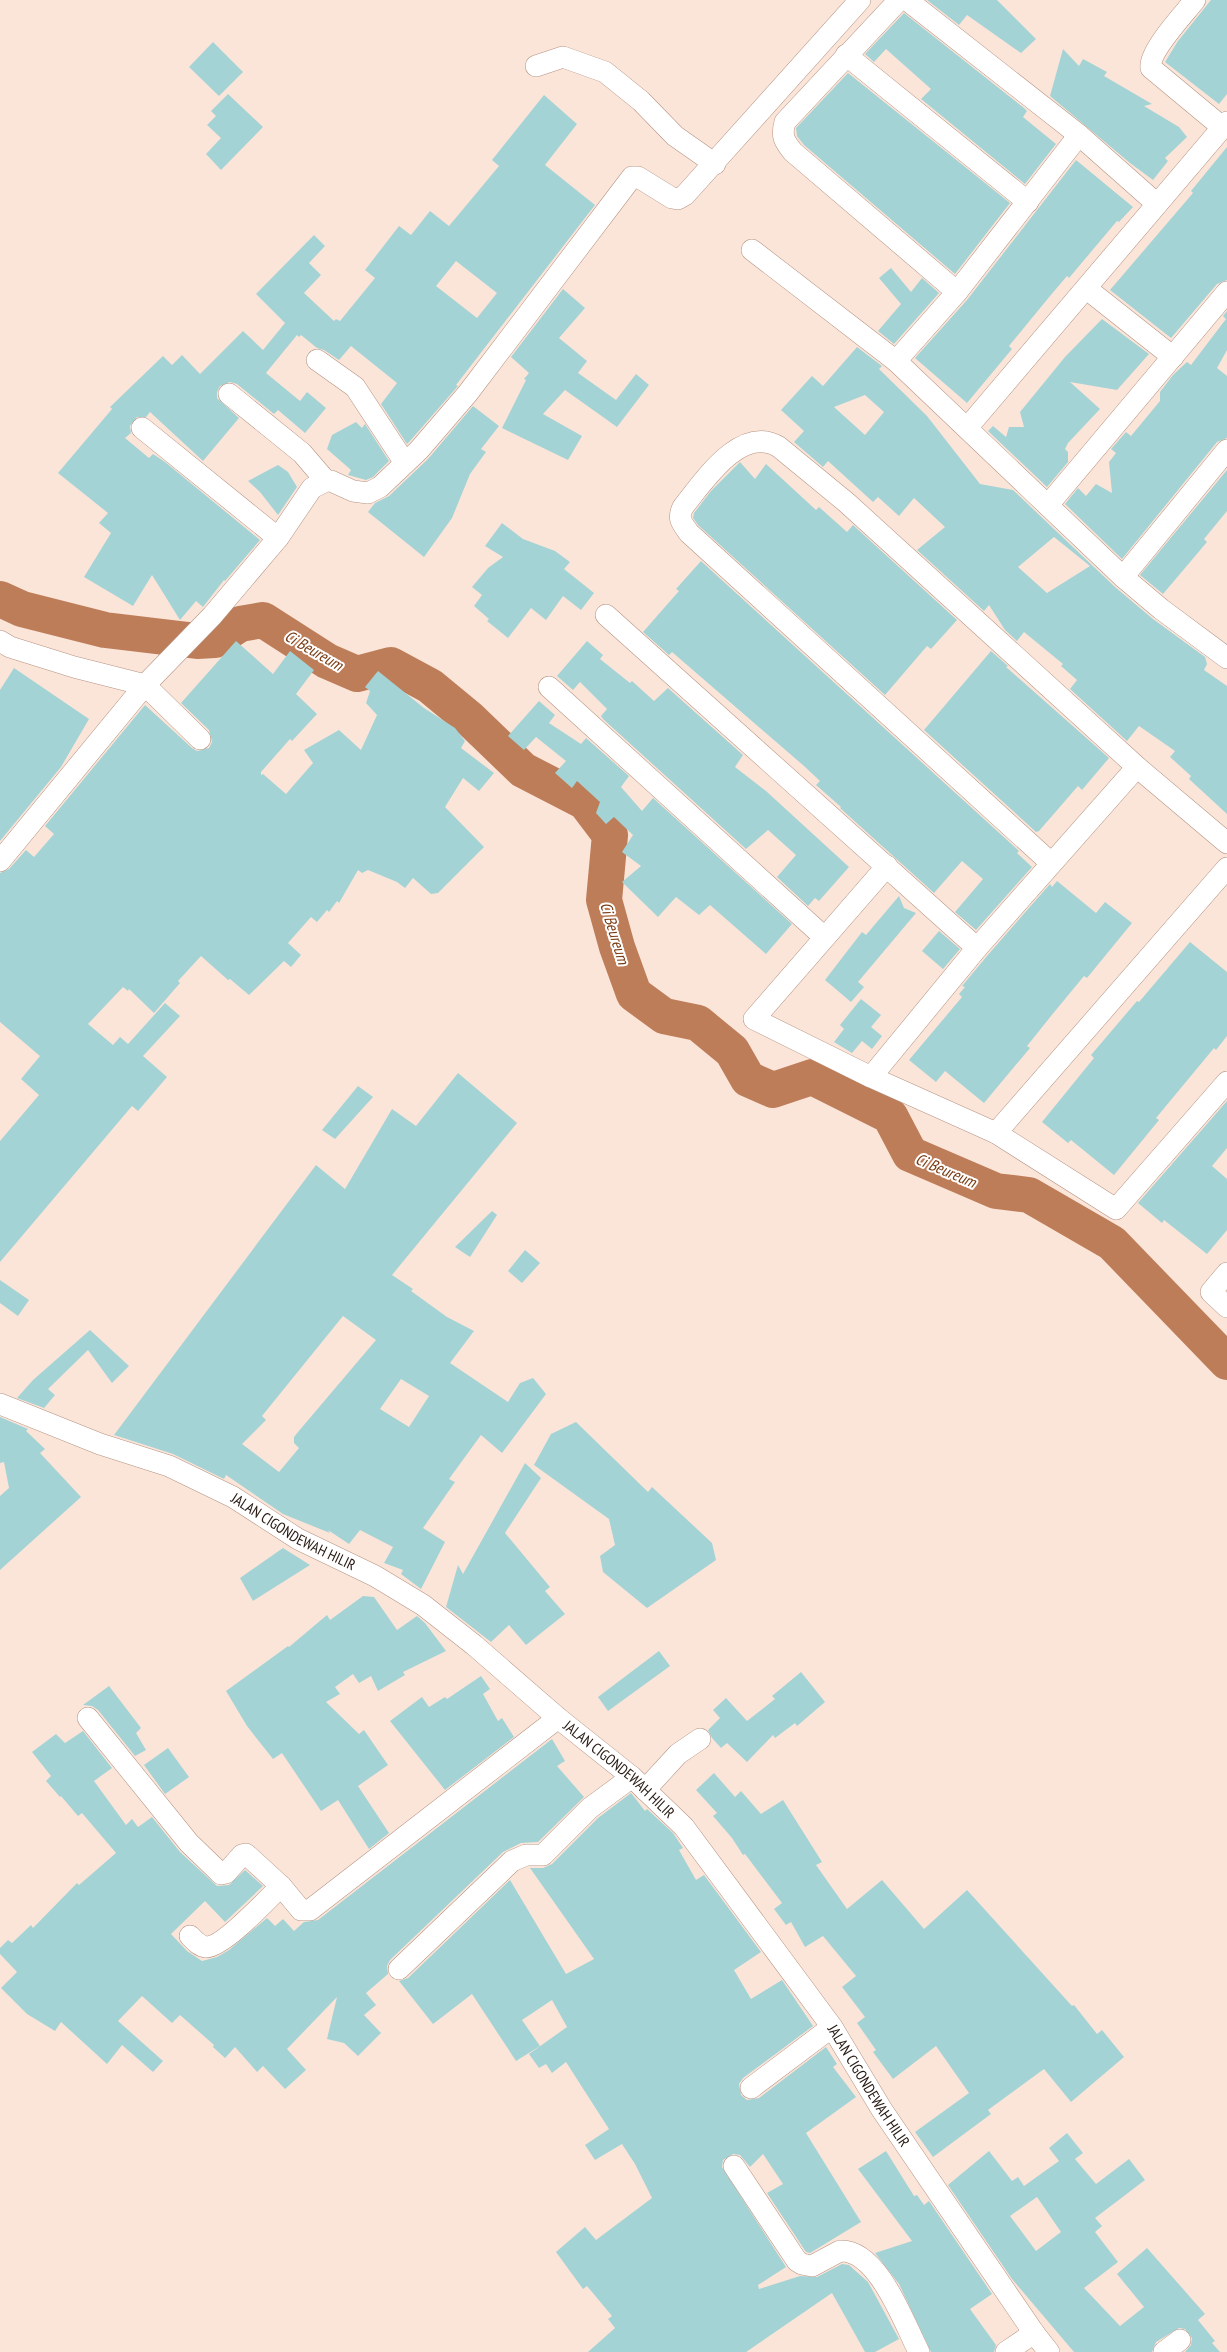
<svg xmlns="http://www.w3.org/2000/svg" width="1227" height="2352" font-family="'PT Sans Narrow',sans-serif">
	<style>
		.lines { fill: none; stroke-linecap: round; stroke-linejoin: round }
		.river { stroke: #be7d59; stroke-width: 36 }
		.building { fill: #a4d3d6; fill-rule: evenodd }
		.minor-casing { stroke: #b59382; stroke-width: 22 }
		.minor { stroke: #fff; stroke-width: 21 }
		.labels { text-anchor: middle; stroke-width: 4; stroke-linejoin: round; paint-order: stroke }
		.street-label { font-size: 15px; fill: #251811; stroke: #fff }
		.water-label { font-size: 16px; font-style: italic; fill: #7a3c14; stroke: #fff }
	</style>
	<rect width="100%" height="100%" fill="#fbe5d9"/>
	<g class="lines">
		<path class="river" d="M0 599 22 609 105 630 197 641 215 640 240 624 263 620 327 661 357 674 391 665 430 686 470 719 523 770 585 802 610 835 604 900 617 947 634 994 664 1016 698 1023 732 1051 748 1079 773 1090 812 1077 890 1116 910 1154 996 1191 1029 1195 1112 1243 1227 1362"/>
	</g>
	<g class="building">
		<path d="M927 0H997L1036 39 1021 53 967 15 959 25Z"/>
		<path d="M1211 0H1227V94L1219 104 1165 62 1178 41Z"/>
		<path d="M904 13 1024 108 1027 111 1023 117 1056 144 1025 184 921 99 931 89 886 49 874 62 865 54Z"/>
		<path d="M213 42 243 72 219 96 189 67Z"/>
		<path d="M1063 49 1079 66 1083 59 1107 72 1104 76 1152 104 1144 106 1179 127 1187 137 1165 158 1168 161 1153 180 1130 163 1050 96Z"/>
		<path d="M848 73 1010 203 955 274 804 145 797 136 796 128Z"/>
		<path d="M228 94 263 127 221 170 206 154 221 138 207 125 216 116 211 111Z"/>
		<path d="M544 95 577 124 545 165 595 205 456 385 458 386 410 441 407 444 381 404 397 383 351 346 339 360 324 350 317 348 301 335 299 337 297 335 266 373 300 401 307 392 326 408 305 433 278 410 274 414 237 384 230 382 220 386 217 392V398L239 418 203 461 150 412 146 417H137L130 426 131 433 125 438 149 458 153 454 165 462 260 540 225 581 224 580 203 607 196 601 180 620 152 575 133 606 84 577 111 533 99 523 108 513 58 473 112 409 110 407 163 356 172 365 182 355 200 374 243 331 263 350 285 323 256 294 314 235 325 246 309 263 321 275 304 293 334 321 336 319 340 321 375 278 365 270 399 226 411 235 430 211 449 226 499 166 492 160ZM456 261 497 293 477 318 436 286Z"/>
		<path d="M1227 147V280L1217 284 1171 338 1110 290 1193 193 1191 191Z"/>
		<path d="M1076 160 1133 207 1119 222 1117 221 1069 278 1067 276 1050 296 1009 346 1012 349 967 403 915 358 967 300Z"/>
		<path d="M891 268 911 292 922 278 939 293 894 344 878 331 901 304 879 278Z"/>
		<path d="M563 289 585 308 559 338 587 361 578 373 616 400 636 374 649 385 617 427 565 390 543 414 582 436 568 460 502 428 526 380 524 379 529 373 511 357Z"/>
		<path d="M1227 311V350L1217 368 1227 376V438L1217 442 1122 559 1065 504 1078 488 1086 496 1096 484 1112 493 1109 462 1116 453 1111 449 1126 432 1131 436 1160 401V392L1173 375 1187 362 1191 365 1226 319 1223 316Z"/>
		<path d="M1102 319 1149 354 1117 390 1070 382 1100 409 1068 443 1065 449 1068 452V462L1047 487 988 431 993 426 1006 437 1009 427H1024L1020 412 1065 357Z"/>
		<path d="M857 347 882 366 879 369 927 416 980 484 1013 490 1115 587 1153 619 1205 657 1207 664 1204 670 1227 686V814L1189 779 1191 776 1170 757 1175 751 1139 726 1127 741 1070 689 1077 680 1061 666 1063 664 1024 632 1017 641 1005 630 989 605 984 611 917 550 945 527 914 498 899 516 878 497 873 502 828 461 823 467 794 442 804 431 781 410 812 376 823 386ZM865 395 884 412 865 435 834 407ZM1054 537 1090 566 1047 593 1018 567Z"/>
		<path d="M473 406 499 426 481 449 486 452 470 474 452 518 424 557 368 512 375 503 389 496 428 459Z"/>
		<path d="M356 422 362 428 365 424 389 461 373 477 366 480 348 475 351 470 327 449 332 435Z"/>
		<path d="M740 462 755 479 766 464 816 510 819 507 847 532 853 525 957 620 931 649 927 646 885 695 698 525 693 518 694 513 711 491Z"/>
		<path d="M278 465 288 472 297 487 278 515 260 492 248 481Z"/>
		<path d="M1227 470V511L1204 539 1207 542 1163 594 1140 575Z"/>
		<path d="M502 523 523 539 555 551 570 562 564 569 594 593 581 610 563 596 546 620 531 608 508 638 487 621 489 619 474 606 482 595 472 587 488 568 503 557 485 546Z"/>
		<path d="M701 561 1019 851 1017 853 1032 867 976 930 955 912 983 879 962 861 934 893 840 808 841 807 816 785 820 781 804 766 672 652 669 655 643 632 679 591 676 589Z"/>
		<path d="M236 641 273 674 290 651 314 670 296 694 317 714 292 741 290 739 261 772V775L263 774 286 794 313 763 304 750 339 730 361 750 377 715 366 703 370 691 365 687 378 671 424 708 455 728 465 741 461 748 494 773 479 791 463 778 445 807 484 847 438 893 431 894 413 878 405 888 397 882 368 870 362 873 358 870 339 903 337 901 329 912 327 910 317 922 311 917 288 943 301 955 291 967 284 961 249 995 230 979 228 980 201 956 178 981 180 983 154 1013 129 989 128 991 123 987 88 1024 113 1045 120 1037 128 1044 165 1003 180 1016 143 1056 167 1077 138 1111 132 1106 0 1262V1141L39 1095 21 1079 40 1056 0 1022V873L9 869 26 850 34 857 54 834 45 826 145 705 192 748 197 751 209 748 212 742 209 730 181 703Z"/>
		<path d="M587 641 603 655 600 659 630 683 632 681 654 701 668 688 743 755 735 767 766 791 849 867 819 901 815 898 808 906 777 877 796 855 768 830 746 849 603 719 601 716 607 709 580 682 573 690 557 676Z"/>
		<path d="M991 651 1008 666 1006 667 1109 758 1082 790 1078 786 1039 831 1036 832 924 730Z"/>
		<path d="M14 668 89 719 61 767 0 841V690Z"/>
		<path d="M539 701 555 715 549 723 581 744 586 738 629 776 621 787 642 811 653 798 792 924 766 954 710 905 699 915 676 897 658 917 622 882 641 866 622 852 633 835 614 817 606 824 596 813 600 802 577 781 572 788 555 773 566 761 536 737 524 750 508 736Z"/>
		<path d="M1057 881 1096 913 1105 902 1132 923 1087 978 1084 976 1051 1016 1027 1046 1030 1048 984 1103 945 1071 936 1082 909 1060 962 997 959 994 965 987 962 986 987 956 1050 884 1052 887Z"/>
		<path d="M899 896 904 908 916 913 858 982 864 987 851 1002 825 980 862 932 866 935Z"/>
		<path d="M939 931 960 949 943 969 922 951Z"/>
		<path d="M1190 942 1227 972V1036L1216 1050 1214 1048 1156 1118 1159 1120 1114 1175 1071 1140 1068 1143 1042 1122 1094 1058 1091 1055 1103 1041 1137 1001 1139 1002Z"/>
		<path d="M861 999 881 1015 871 1027 882 1036 872 1049 862 1041 852 1053 834 1042 844 1029 840 1025Z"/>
		<path d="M458 1073 517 1123 392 1275 413 1289 411 1291 447 1317 474 1331 450 1363 508 1402 520 1383 533 1378 546 1394 502 1453 481 1435 449 1479 455 1482 423 1528 445 1542 421 1589 401 1574 403 1570 384 1563 393 1547 360 1530 349 1544 328 1530 330 1533 283 1514 226 1475 224 1479 173 1454 114 1435 316 1165 345 1189 392 1109 416 1126ZM343 1316 376 1340 298 1432 294 1437V1443L299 1448 279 1472 242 1444 266 1420 262 1416ZM401 1379 429 1396 409 1427 380 1409Z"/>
		<path d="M358 1086 373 1097 335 1139 322 1130Z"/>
		<path d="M1227 1101V1148L1212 1166 1227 1179V1230L1207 1254 1164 1220 1162 1223 1138 1203Z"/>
		<path d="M492 1211 497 1215 470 1257 455 1247Z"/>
		<path d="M525 1250 540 1263 522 1283 508 1271Z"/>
		<path d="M0 1280 29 1300 18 1316 0 1303Z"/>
		<path d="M90 1330 129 1366 112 1383 88 1350 48 1389 55 1395 44 1408 17 1398 33 1380Z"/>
		<path d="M0 1417 28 1429 26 1431 45 1449 40 1453 81 1497 0 1570V1496L9 1488 4 1462 0 1463Z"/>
		<path d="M576 1422 648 1492 652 1487 712 1543 716 1560 647 1608 603 1572 600 1556 615 1545 609 1519 534 1465 551 1434Z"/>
		<path d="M525 1463 541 1478 505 1533 550 1587 545 1591 565 1614 526 1645 509 1625 491 1642 446 1607 458 1565 463 1574Z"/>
		<path d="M283 1548 310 1565 253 1601 240 1578Z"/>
		<path d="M363 1596 374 1597 397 1630 417 1616 425 1623 446 1651 403 1672 405 1675 378 1691 371 1676 359 1683 353 1674 335 1687 340 1694 326 1702 359 1734 364 1730 388 1765 358 1786 389 1833 369 1849 338 1800 321 1811 282 1753 273 1759 247 1726 226 1691 288 1646 289 1647 327 1615 330 1620Z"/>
		<path d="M659 1651 670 1666 608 1711 598 1697Z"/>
		<path d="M801 1672 825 1702 797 1726 795 1723 775 1738 773 1735 747 1762 727 1743 721 1748 712 1738 708 1730 720 1718 713 1710 726 1698 747 1721 775 1699 772 1696Z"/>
		<path d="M481 1676 490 1689 483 1694 498 1721 502 1718 514 1737 445 1790 390 1721 422 1697 429 1707 445 1697 447 1699Z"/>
		<path d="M109 1686 141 1728 136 1733 146 1750 135 1756 98 1710 92 1706 83 1705Z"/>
		<path d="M83 1731 112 1768 94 1781 126 1825 132 1819 138 1827 152 1817 180 1852 217 1886 229 1885 245 1870 263 1886 225 1922 205 1901 171 1934 187 1951 202 1961 217 1957 229 1950 267 1918 275 1926 283 1919 294 1931 304 1922 318 1920 552 1739 565 1761 557 1766 584 1797 538 1842 521 1843 503 1852 390 1960 387 1966 388 1974 366 1993 376 2005 364 2015 381 2033 358 2056 344 2043 327 2039 337 1997 287 2049 306 2070 285 2089 263 2066 257 2072 235 2047 225 2058 213 2047 214 2045 180 2015 172 2023 142 1996 118 2021 163 2061 153 2072 122 2045 107 2064 61 2022 55 2031 27 2014 1 1988 17 1972 0 1954V1948L8 1940 12 1943 31 1925 33 1928 77 1883 79 1885 116 1853 82 1813 78 1816 61 1796 60 1797 46 1781 51 1776 32 1752 56 1734 65 1743Z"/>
		<path d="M168 1748 189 1777 165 1794 144 1765Z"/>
		<path d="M714 1773 735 1797 741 1791 761 1814 783 1800 822 1862 816 1865 847 1909 882 1880 924 1929 967 1890 1072 2006 1074 2005 1097 2034 1102 2030 1124 2057 1071 2102 1044 2069 988 2110 991 2114 933 2157 915 2132 969 2093 936 2046 893 2079 873 2052 876 2050 857 2023 865 2017 842 1987 856 1976 823 1936 805 1947 791 1922 786 1925 774 1909 782 1903 745 1854 743 1855 732 1838 713 1816 717 1813 696 1790Z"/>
		<path d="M631 1793 645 1811 647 1809 673 1833 683 1848 679 1850 696 1880 704 1875 761 1952 734 1970 751 1999 782 1980 813 2026 743 2078 739 2084 741 2095 747 2100 759 2098 826 2047 837 2064 833 2067 856 2097 806 2133 861 2222 810 2253 806 2252 767 2193 783 2184 763 2154 750 2167 740 2155 733 2154 723 2160 722 2167 786 2267 758 2285 759 2289 800 2276 817 2277 842 2264 849 2265 868 2282 899 2339 875 2352H865L832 2293 746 2352H588L615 2328 608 2319 612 2316 587 2286 583 2289 556 2252 585 2227 596 2240 652 2198 635 2164 622 2144 595 2160 585 2145 609 2129 566 2062 552 2073 546 2064 539 2068 529 2054 567 2027 552 2000 522 2020 540 2046 516 2061 472 1994 433 2024 399 1981 408 1978 510 1880 566 1974 594 1959 530 1868H543L552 1864 598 1818Z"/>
		<path d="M1067 2133 1083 2153 1075 2159 1096 2184 1129 2159 1145 2180 1095 2218 1102 2226 1095 2232 1118 2262 1084 2288 1120 2326 1144 2307 1117 2274 1147 2248 1205 2314 1198 2320 1215 2341 1212 2343 1220 2352H1185L1191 2345 1192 2338 1185 2329 1179 2328 1156 2342 1152 2352H1074L1012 2279 948 2185 989 2151 1012 2181 1018 2177 1024 2186 1059 2161 1049 2148ZM1037 2197 1061 2232 1036 2251 1010 2216Z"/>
		<path d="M886 2151 914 2196 917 2195 924 2205 929 2201 992 2294 970 2309 996 2345 994 2352H931L899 2284 875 2253 912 2241 858 2169Z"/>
	</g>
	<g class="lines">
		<g class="minor-casing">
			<g id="minor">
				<path d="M899 0 785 122C781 136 784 141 793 152L957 292"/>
				<path d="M907 0 1079 135 1157 204"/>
				<path d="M1195 0C1184 14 1148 52 1151 68L1222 127"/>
				<path d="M846 55 1028 202"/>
				<path d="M536 66 563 57 605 72 641 101 675 136 715 164"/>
				<path d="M752 250 896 361 1123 577 1161 609 1227 658"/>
				<path d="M1087 289 1173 357"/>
				<path d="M317 360 355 387 405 463"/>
				<path d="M896 361 957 292 1079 135"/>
				<path d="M229 394 302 453 326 481"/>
				<path d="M142 428 278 538"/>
				<path d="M967 428 1227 122"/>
				<path d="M1048 505 1227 292"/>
				<path d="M1123 577 1227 450"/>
				<path d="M606 615 977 948"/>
				<path d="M0 641 10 647 74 667 145 685 200 739"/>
				<path d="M549 687 824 937"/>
				<path d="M0 861 145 685 212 616 278 538 312 488 326 481H331L353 491 368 493 380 487 419 450 468 393 632 177H638L672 198 678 199 685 195 860 0"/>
				<path d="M1051 863 689 533C682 523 677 519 683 507 704 481 741 424 779 447L846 502 1137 767 1227 843"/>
				<path d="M887 866 754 1019 871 1077 996 1133 1116 1209 1227 1082"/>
				<path d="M871 1077 977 948 1137 767"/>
				<path d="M996 1133 1227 868"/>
				<path d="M1227 1273 1211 1292 1227 1307"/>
				<path id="s1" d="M0 1404 100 1444 169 1466 233 1497 298 1539 375 1576 423 1605 474 1645 558 1718 632 1777 684 1827 832 2027 882 2110 1034 2333 1049 2352"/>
				<path d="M88 1718 189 1843 217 1870 221 1874 226 1873 242 1855 246 1854 281 1886"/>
				<path d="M645 1790 678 1754 700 1739"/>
				<path d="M190 1936C195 1941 199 1946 206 1947 222 1948 268 1899 281 1886L301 1910H310L558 1718"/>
				<path d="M399 1969 512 1861 526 1855H543L590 1808 632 1777"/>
				<path d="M751 2088 832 2027"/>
				<path d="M734 2166 797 2261 802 2264 812 2266 840 2251C878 2249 904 2323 919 2352"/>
				<path d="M1006 2352 1034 2333"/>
				<path d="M1164 2352 1180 2340"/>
			</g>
		</g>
		<use href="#minor" class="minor"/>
	</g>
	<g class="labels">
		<g class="street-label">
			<text dy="5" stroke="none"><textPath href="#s1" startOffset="321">JALAN CIGONDEWAH HILIR</textPath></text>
			<text dy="5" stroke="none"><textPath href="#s1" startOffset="726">JALAN CIGONDEWAH HILIR</textPath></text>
			<text dy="5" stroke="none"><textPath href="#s1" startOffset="1131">JALAN CIGONDEWAH HILIR</textPath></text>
		</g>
		<g class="water-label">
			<text transform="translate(314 650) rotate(30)" y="6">Ci Beureum</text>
			<text transform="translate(615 933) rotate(73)" y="6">Ci Beureum</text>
			<text transform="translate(946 1170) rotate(23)" y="6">Ci Beureum</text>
		</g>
	</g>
</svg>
